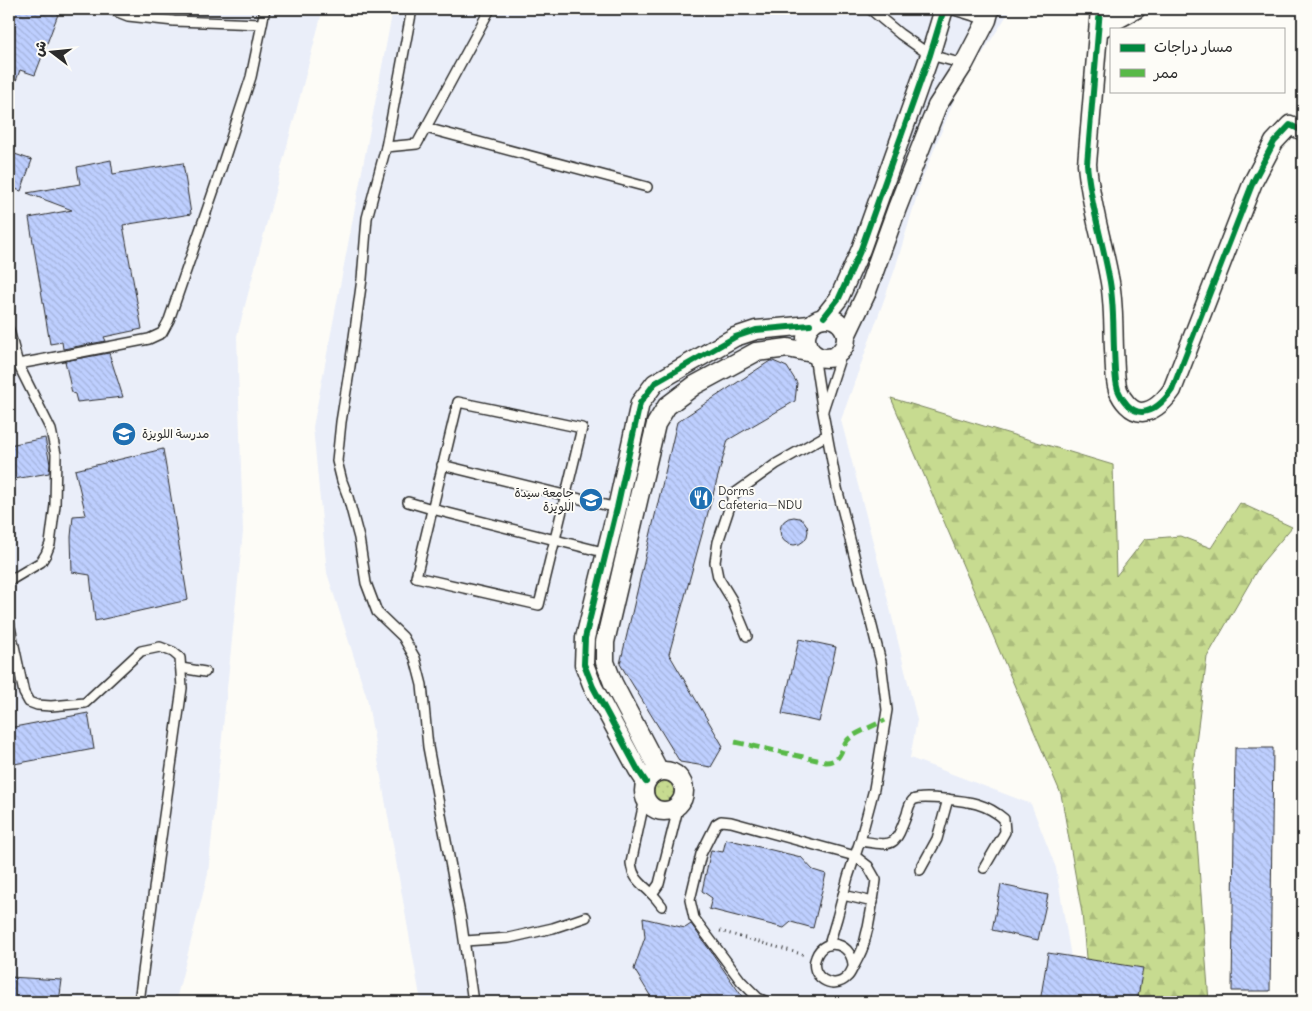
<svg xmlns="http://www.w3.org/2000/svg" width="1312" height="1011" font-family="Delius,'Playpen Sans Arabic',sans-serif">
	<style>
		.built { fill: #eaeef9 }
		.grass { fill: url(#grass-dots); stroke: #79835e }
		.forest { fill: url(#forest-firs); stroke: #79835e }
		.building { fill: url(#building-back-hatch); stroke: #2b2b2b }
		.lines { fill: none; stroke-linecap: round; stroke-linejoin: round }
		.lane-casing { stroke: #2b2b2b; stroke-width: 12 }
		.street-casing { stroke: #2b2b2b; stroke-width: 21 }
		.path { stroke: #2b2b2b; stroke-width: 3; stroke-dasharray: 1 4; stroke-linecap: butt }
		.lane { stroke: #fdfcf7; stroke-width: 9 }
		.street { stroke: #fdfcf7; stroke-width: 18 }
		.quiet { stroke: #58b947; stroke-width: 5; stroke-dasharray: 10 5; stroke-linecap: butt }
		.cycleway-casing { stroke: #fdfcf7; stroke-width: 9 }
		.cycleway { stroke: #00873e; stroke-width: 6 }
		.labels { text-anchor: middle; stroke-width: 4; stroke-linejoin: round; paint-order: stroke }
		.poi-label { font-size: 12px; fill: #2b2b2b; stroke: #fdfcf7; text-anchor: start }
	</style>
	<defs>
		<pattern id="grass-dots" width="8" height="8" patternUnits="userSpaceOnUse" patternTransform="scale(1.25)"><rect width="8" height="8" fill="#c7db90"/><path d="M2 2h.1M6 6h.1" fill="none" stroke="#abbc7c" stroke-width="1.8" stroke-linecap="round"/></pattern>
		<pattern id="forest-firs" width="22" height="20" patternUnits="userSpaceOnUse" patternTransform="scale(1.25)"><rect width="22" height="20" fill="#c7db90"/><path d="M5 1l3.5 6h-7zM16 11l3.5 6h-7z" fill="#abbc7c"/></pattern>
		<pattern id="building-back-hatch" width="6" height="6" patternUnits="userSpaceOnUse" patternTransform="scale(1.25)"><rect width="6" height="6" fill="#becfff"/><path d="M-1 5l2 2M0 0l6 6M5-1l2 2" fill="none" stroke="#a3b2db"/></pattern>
	</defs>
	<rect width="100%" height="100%" fill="#fdfcf7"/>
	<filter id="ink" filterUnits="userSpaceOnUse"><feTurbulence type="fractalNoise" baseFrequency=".02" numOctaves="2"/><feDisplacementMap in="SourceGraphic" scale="10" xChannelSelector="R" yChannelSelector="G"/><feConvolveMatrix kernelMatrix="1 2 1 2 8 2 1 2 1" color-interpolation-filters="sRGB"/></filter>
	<g filter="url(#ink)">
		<g class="built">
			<path d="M9 9H323L237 336 243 532 208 874 178 992 177 1002H9Z"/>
			<path d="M393 9H1011L957 93 921 182 895 269 841 420 885 588 917 720 910 758 1031 804 1056 868 1075 981V1002H421L367 698 327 573 313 427Z"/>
		</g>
		<circle class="grass" cx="664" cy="791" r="10"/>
		<path class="forest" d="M891 398 1113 465 1116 576 1145 539 1180 536 1211 548 1240 503 1292 527 1260 565 1207 657 1192 773 1209 1002H1090L1082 913 1061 794Z"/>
		<g class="building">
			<path d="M9 9H60L35 75 20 70 10 97H9Z"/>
			<path d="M9 152 32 160 21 191 9 187Z"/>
			<path d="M111 160 113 174 183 163 191 214 123 225 142 329 104 337 106 341 63 349 62 342 50 344 29 218 72 210 27 193 80 184 77 167Z"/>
			<path d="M109 353 123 397 77 402 75 394 72 393 65 361Z"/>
			<path d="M770 361H773L787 367 797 383 795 401 728 440 669 654 723 746 711 767 680 762 620 664 677 422Z"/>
			<path d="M45 438 50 464 49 473 9 480V445Z"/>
			<path d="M163 449 188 600 95 621 90 575 72 572 71 537 73 516 86 515 75 470Z"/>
			<circle cx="794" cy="531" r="14"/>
			<path d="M799 639 836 647 819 722 782 714Z"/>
			<path d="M88 713 94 749 9 765V728Z"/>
			<path d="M1235 748H1273L1270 991H1232Z"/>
			<path d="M726 839 801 857 813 870 826 874 813 928 791 922 784 928 709 909 712 898 702 891 711 850 723 852Z"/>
			<path d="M1001 885 1048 895 1038 940 992 930Z"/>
			<path d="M643 918 685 928 691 924 712 953 746 1002H654L634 969 645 937Z"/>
			<path d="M1048 953 1143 968 1137 1002H1040Z"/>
			<path d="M9 977 62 980 59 1002H9Z"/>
		</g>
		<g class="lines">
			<g class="lane-casing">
				<g id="lane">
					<path d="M110 9 128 16 174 21 262 24 265 9"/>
					<path d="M412 9 386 147 367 218 362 279 350 366 341 422 337 461 342 481 348 497 359 538 366 583 377 612 403 637 415 658 422 685 428 747 461 919 473 1002"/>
					<path d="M870 9 900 34 930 55 964 64"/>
					<path d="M951 9 987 20"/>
					<path d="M426 128 647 187"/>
					<path d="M386 147 417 144 490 9"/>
					<path d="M9 330 18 364 35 361 149 339 162 333 169 320 217 181 251 77 262 24"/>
					<path d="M814 355 823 413 837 488 881 662 887 710 874 789 860 841 848 877 837 918 829 945"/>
					<path d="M458 402 582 428 539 605 416 577Z"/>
					<path d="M823 410 843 349"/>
					<path d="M442 465 617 508"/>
					<path d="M408 502 432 509 607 553"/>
					<path d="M9 581 41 562 46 554 50 544 55 505 56 454 51 430 18 364"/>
					<path d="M9 622 24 693 29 702 37 705 51 706 85 703 141 651 160 647 173 652 180 658 182 688 158 859 139 1002"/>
					<path d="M747 636 732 600 718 577 715 562 718 542 734 494 776 464 827 435"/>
					<path d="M181 668 205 672"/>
					<path d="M645 798 631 863C633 879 641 883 651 893 655 897 659 902 662 906"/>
					<path d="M860 841C895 846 894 848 907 814 908 809 909 804 913 800 921 795 967 801 977 804 987 807 996 812 1004 819L1005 832 984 868"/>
					<path d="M920 870 937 839 948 799"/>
					<path d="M652 894 659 884 679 805"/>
					<path d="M843 895 873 902"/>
					<path d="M465 941 509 938 553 928 586 917"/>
					<path d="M767 1002 758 998 741 981 694 918 690 900 701 854 716 824 721 821 731 822 855 856 868 866 876 880C874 896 871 912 868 928 866 934 865 941 863 947 861 953 858 958 855 964 852 968 851 974 847 977 833 992 808 976 816 957 824 935 854 943 853 968"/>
				</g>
			</g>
			<g class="street-casing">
				<g id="street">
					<path d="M1100 9 1087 164C1090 203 1102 239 1109 277 1114 300 1113 325 1114 349 1115 363 1114 377 1118 390 1122 400 1131 412 1142 412 1155 411 1165 400 1172 390L1253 182 1274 142 1290 125 1303 131"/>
					<path d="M1100 29 1136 9"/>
					<path d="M824 317 839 298 861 249 930 55 944 9"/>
					<circle cx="826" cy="338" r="20"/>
					<path d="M846 336 866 294 897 208 937 106 964 64 987 20 990 9"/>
					<circle cx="664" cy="791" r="20"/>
					<path d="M659 771 613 683 605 662V642L656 424 667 406 695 385 756 352 788 348 812 353"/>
					<path d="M646 782 638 770 593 687 584 664 585 638 617 508 640 403 655 383 735 337 756 330 810 325"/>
				</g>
			</g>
			<path class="path" d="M720 931 805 955"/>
			<use href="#lane" class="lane"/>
			<use href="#street" class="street"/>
			<path class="quiet" d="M735 742 826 762C841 762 840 751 847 741 850 735 878 724 885 720"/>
			<g class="cycleway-casing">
				<g id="cycleway">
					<path d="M1100 9 1087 164C1090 203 1102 239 1109 277 1114 300 1113 325 1114 349 1115 363 1114 377 1118 390 1122 400 1131 412 1142 412 1155 411 1165 400 1172 390L1253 182 1274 142 1290 125 1303 131"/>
					<path d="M824 317 839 298 861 249 930 55 944 9"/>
					<path d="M646 782 638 770 593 687 584 664 585 638 617 508 640 403 655 383 735 337 756 330 810 325"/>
				</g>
			</g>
			<use href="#cycleway" class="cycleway"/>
		</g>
	</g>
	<defs>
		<g id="university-disc" transform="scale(1.25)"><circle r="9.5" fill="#1f6fb2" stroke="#fdfcf7"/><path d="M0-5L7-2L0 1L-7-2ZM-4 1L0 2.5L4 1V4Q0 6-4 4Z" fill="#fff"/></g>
		<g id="restaurant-disc" transform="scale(1.25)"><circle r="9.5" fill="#1f6fb2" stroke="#fdfcf7"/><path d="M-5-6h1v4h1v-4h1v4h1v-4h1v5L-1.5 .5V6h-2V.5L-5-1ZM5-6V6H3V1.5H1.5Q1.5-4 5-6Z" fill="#fff"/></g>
	</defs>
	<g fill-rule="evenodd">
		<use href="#university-disc" x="124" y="434"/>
		<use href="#restaurant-disc" x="701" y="498"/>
		<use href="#university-disc" x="591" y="500"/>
	</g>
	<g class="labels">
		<g class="poi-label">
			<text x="142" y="438">مدرسة اللويزة</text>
			<text x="718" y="495">Dorms<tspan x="718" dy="14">Cafeteria—NDU</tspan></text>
			<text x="574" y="497" text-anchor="end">جامعة سيدة<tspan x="574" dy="14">اللويزة</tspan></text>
		</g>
	</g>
	<rect width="1312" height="1011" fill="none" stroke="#fdfcf7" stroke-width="30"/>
	<rect x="15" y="15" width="1282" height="981" fill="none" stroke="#2b2b2b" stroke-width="2" filter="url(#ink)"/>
	<rect x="1110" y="28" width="175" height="65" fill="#fdfcf7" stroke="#a9a8a5"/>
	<rect x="1120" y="44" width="25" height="8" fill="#00873e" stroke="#a9a8a5"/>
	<text x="1154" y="52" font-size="15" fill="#2b2b2b">مسار دراجات</text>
	<rect x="1120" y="69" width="25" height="8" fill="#58b947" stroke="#a9a8a5"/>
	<text x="1154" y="78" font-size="15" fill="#2b2b2b">ممر</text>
	<g transform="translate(52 52) rotate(286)" stroke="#fdfcf7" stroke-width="4" paint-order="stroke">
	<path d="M0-4L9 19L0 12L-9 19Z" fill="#2b2b2b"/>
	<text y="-8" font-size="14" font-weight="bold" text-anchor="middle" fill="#2b2b2b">ش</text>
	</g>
</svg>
